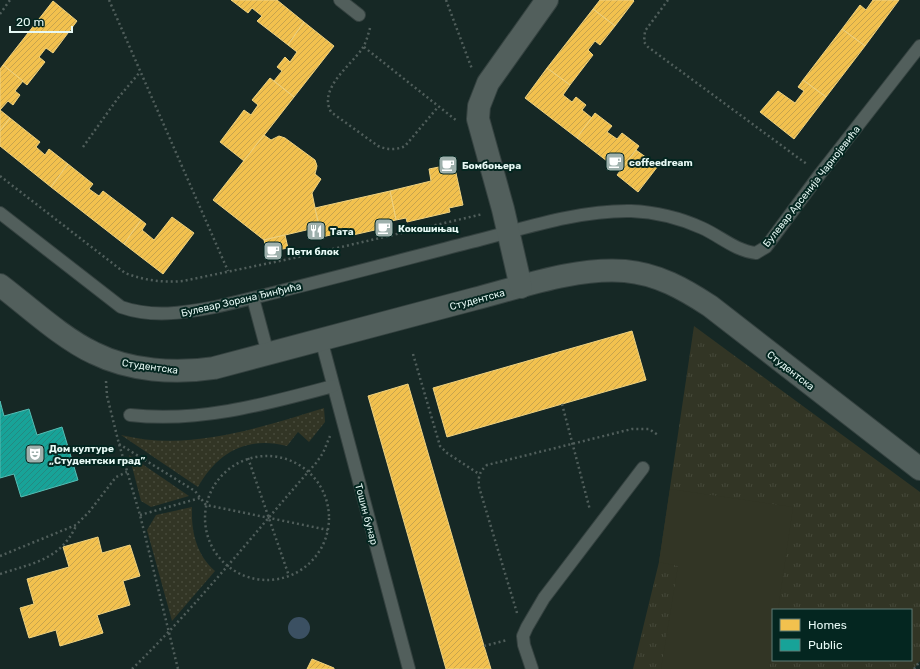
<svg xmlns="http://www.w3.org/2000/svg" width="920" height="669" font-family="Rubik,sans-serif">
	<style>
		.grass { fill: url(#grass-dots) }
		.park { fill: url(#park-tufts); fill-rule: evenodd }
		.garden { fill: #323525 }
		.water { fill: #3b5062 }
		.homes { fill: url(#homes-hatch); stroke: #efd280 }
		.public { fill: url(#public-hatch); stroke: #55bdb4 }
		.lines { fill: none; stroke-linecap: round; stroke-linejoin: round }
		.lane-casing { stroke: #354240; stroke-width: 14 }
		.street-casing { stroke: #354240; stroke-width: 24 }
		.path { stroke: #505e5b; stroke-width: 2.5; stroke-dasharray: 2 3; stroke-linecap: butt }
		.lane { stroke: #525f5c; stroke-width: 12 }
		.street { stroke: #525f5c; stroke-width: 22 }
		.labels { text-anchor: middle; stroke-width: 4; stroke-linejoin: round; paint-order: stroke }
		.poi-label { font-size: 10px; font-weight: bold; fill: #e7f9f5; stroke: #042620; text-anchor: start }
		.street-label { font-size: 10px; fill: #e7f9f5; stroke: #042620 }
	</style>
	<defs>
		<pattern id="grass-dots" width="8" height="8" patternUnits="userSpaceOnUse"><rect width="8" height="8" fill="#323525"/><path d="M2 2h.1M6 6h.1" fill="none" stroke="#46493a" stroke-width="1.8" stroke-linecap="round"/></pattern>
		<pattern id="park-tufts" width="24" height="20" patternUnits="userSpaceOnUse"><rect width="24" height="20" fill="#323525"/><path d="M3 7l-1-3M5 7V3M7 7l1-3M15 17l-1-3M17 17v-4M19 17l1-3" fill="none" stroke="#46493a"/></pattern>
		<pattern id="homes-hatch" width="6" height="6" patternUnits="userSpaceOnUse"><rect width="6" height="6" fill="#f2c14e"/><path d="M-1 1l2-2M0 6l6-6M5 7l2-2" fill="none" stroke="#c7a44d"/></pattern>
		<pattern id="public-hatch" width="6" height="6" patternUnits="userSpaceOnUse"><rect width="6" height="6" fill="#17a398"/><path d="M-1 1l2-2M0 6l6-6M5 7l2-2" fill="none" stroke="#258981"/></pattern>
	</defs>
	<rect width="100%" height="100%" fill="#162825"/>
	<g class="grass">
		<path d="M324 408 325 422 309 442 298 432 287 446C247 436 218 452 198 487L121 435C189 452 259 428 324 408Z"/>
		<path d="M129 455 189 496 151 507 141 501Z"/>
		<path d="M192 507C191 531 196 554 215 571L172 621 147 530 156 515Z"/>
	</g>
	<path class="park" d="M694 326 920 492V661L914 669H633L659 562ZM773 610H911V660H773Z"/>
	<path class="garden" d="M670 489 793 507 778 610H773V643L769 669H661L678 566 659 562Z"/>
	<circle class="water" cx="299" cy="628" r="11"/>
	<g class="homes">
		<path d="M231 0H277L304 22 288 45 257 21 262 16 252 8 248 13Z"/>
		<path d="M600 0H633L634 1 615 26 593 9Z"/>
		<path d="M873 0H899L865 46 842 29 860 5 866 10Z"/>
		<path d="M53 1 77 21 53 53 46 48 39 57 45 62 27 85 3 65Z"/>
		<path d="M593 9 615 26 600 45 595 41 588 50 593 55 570 85 547 68Z"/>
		<path d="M304 22 334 46 294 97 274 81 282 71 277 67 285 57 290 62 297 52 288 45Z"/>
		<path d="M842 29 865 46 826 97 803 80Z"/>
		<path d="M3 65 23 81 15 91 20 95 13 105 8 101 0 110 10 118 0 131V69Z"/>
		<path d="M547 68 570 85 563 95 572 102 576 97 586 105 582 110 592 118 577 138 525 98Z"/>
		<path d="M270 78 294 97 244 161 220 142 244 110 251 115 258 105 252 100Z"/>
		<path d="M803 80 826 97 794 139 760 112 778 91 795 103 804 91 798 87Z"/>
		<path d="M595 113 612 126 607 132 617 139 622 133 639 146 620 171 577 138Z"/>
		<path d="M10 118 40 142 36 147 45 155 49 149 68 164 51 187 0 146V131Z"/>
		<path d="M264 135 271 140 279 136 285 138 315 160 317 166 315 174 321 179 312 193 319 227 264 240 213 200Z"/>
		<path d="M636 150 658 166 638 192 617 175Z"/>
		<path d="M68 164 93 184 89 189 99 196 103 191 141 220 124 244 51 187Z"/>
		<path d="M454 164 463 205 449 208 450 212 407 222 406 218 396 220 390 191 431 181 429 169Z"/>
		<path d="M390 191 396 220 387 222 388 227 353 235 352 230 322 237 315 208Z"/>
		<path d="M172 217 194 233 163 274 124 244 141 220 146 224 142 230 154 240Z"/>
		<path d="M285 235 288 248 267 252 264 240Z"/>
		<path d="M632 331 646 380 447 437 433 388Z"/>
		<path d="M408 384 484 646 491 669H446L368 396Z"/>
		<path d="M98 537 102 553 130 545 140 576 123 581 130 605 97 615 103 633 60 646 56 630 29 638 20 608 34 604 27 579 69 567 63 547Z"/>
		<path d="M312 659 334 668V669H307Z"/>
	</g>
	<path class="public" d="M0 401 4 416 29 409 37 435 62 427 78 480 21 497 14 474 0 478Z"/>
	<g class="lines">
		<g class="lane-casing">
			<g id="lane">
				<path d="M340 0 359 15"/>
				<path d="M0 213 121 307C152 318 184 313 215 307 301 287 386 264 471 242 522 229 578 210 631 211 655 212 680 218 702 228 720 236 736 251 756 253L766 247 820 174 920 46"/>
				<path d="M253 298 268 354"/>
				<path d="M321 339 409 669"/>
				<path d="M130 415C199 423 266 404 333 386"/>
				<path d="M532 669 524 645 523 636 527 627 544 598 643 468"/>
			</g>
		</g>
		<g class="street-casing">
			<g id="street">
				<path d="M0 285C29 307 62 338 94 353 130 371 175 374 214 368 301 345 387 322 474 299 521 287 576 267 625 271 658 274 684 289 710 306L920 469"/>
				<path d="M521 287 503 209 478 119 479 106 488 83 547 0"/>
			</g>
		</g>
		<g class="path">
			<path d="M109 0 228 271"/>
			<path d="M446 0 472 69"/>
			<path d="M668 0 645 31 644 42 648 47 808 165"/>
			<path d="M0 14 10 0"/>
			<path d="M370 28C368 35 366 43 362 49 350 66 318 89 331 112L378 146C387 150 397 150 405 146L438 107"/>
			<path d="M364 47 457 121"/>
			<path d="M83 147 118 98 140 72"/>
			<path d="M0 176 125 273C143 280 163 283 183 281L294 258 483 214"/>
			<path d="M413 354 440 446 447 453 479 474"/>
			<path d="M106 381 107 396 119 444 140 515 178 669"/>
			<path d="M562 404 590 510"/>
			<path d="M119 444 195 491 206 505 328 530"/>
			<circle cx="267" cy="518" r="62"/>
			<path d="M248 458 289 576"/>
			<path d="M140 515 200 498"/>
			<path d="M0 556 76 525 89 512 116 477 127 472"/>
			<path d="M0 574C33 563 60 560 76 526"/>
			<path d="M517 613 479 487C478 477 479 472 487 465L632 429H649L658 435"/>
			<path d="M484 646 507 640"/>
			<path d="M132 669C198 605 255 532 316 463L323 453 330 436"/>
			<path d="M914 669 920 661"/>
		</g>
		<use href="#lane" class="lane"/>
		<use href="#street" class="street"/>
	</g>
	<defs>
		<g id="cafe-square" transform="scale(1)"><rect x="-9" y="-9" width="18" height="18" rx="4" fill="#9eb0ac" stroke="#042620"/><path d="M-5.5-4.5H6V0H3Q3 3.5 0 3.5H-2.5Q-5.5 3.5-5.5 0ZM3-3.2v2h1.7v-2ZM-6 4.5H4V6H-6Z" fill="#fff"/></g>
		<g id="restaurant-square" transform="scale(1)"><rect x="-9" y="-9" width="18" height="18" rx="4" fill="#9eb0ac" stroke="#042620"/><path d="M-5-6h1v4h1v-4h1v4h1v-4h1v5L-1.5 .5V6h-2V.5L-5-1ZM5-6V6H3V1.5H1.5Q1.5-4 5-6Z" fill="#fff"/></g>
		<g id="theatre-square" transform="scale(1)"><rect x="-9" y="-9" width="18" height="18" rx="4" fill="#9eb0ac" stroke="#042620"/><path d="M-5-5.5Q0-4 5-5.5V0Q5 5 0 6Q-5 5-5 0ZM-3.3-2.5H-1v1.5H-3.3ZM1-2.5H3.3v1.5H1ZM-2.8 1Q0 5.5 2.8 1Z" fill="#fff"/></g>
	</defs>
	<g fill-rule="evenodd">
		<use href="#cafe-square" x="615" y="162"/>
		<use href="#cafe-square" x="448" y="165"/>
		<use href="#cafe-square" x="384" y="228"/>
		<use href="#restaurant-square" x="316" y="231"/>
		<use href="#cafe-square" x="273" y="251"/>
		<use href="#theatre-square" x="35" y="454"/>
	</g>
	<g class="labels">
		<g class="poi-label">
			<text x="629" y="166">coffeedream</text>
			<text x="462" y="169">Бомбоњера</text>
			<text x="398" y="232">Кокошињац</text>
			<text x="330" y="235">Тата</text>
			<text x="287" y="255">Пети блок</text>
			<text x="49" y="452">Дом културе<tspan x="49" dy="12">„Студентски град”</tspan></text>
		</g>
		<g class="street-label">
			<text transform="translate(811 186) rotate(-52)" y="4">Булевар Арсенија Чарнојевића</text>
			<text transform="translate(241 299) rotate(-13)" y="4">Булевар Зорана Ђинђића</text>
			<text transform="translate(477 299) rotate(-15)" y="4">Студентска</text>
			<text transform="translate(150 366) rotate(8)" y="4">Студентска</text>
			<text transform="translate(791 370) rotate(38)" y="4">Студентска</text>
			<text transform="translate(367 514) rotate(75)" y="4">Тошин бунар</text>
		</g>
	</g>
	<rect x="772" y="609" width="140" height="52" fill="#042620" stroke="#5f7a75"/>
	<rect x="780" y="619" width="20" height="12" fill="#f2c14e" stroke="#5f7a75"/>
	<text x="808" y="629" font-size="12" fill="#e7f9f5">Homes</text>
	<rect x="780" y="639" width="20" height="12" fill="#17a398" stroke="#5f7a75"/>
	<text x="808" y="649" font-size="12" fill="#e7f9f5">Public</text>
	<path d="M10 26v6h62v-6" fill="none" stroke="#e7f9f5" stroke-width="2"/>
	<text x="16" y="26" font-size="12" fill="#e7f9f5" stroke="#042620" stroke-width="3" paint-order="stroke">20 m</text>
</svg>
